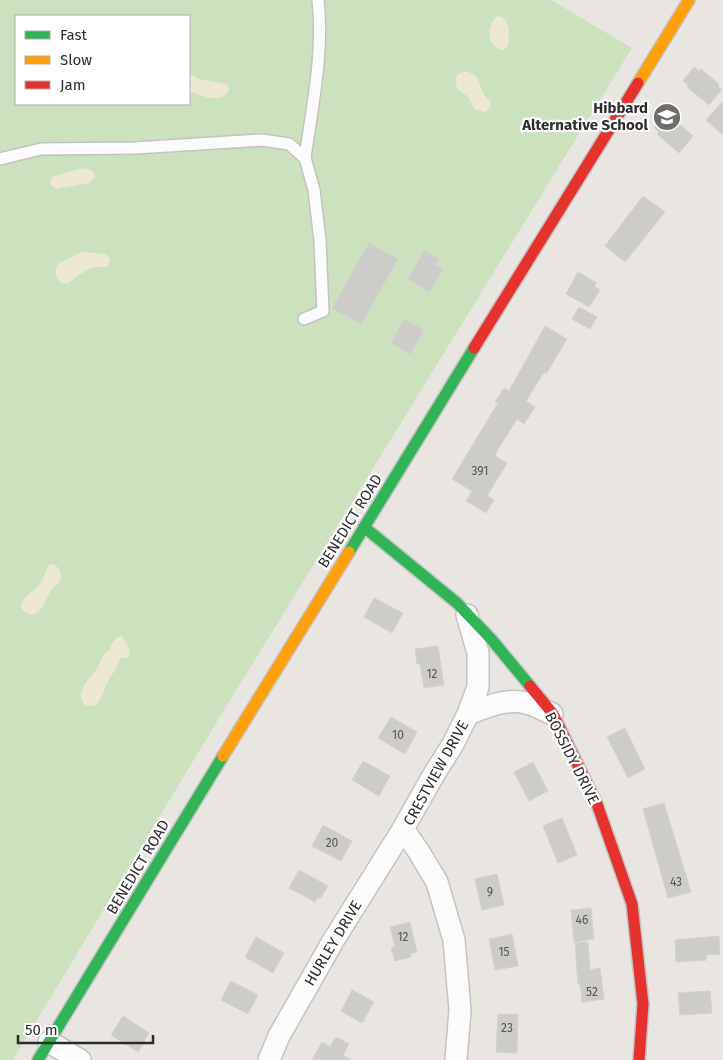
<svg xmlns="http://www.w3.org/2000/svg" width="723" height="1060" viewBox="0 0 723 1060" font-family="'Fira Sans',sans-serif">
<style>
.green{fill:#cce2be;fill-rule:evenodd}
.sand{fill:#ece8d2}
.building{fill:#ceccc9;stroke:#d4d2ce}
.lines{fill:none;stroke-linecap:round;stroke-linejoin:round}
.lane-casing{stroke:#c4c2c2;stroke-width:14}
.street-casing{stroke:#c4c2c2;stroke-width:24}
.fast-casing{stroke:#c4c2c2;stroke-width:14}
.slow-casing{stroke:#c4c2c2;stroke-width:14}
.jam-casing{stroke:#c4c2c2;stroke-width:14}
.lane{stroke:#fcfbfb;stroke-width:11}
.street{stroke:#fcfbfb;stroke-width:21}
.fast{stroke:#30b455;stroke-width:11}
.slow{stroke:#ff9f0a;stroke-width:11}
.jam{stroke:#e5322d;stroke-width:11}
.labels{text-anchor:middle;stroke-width:4.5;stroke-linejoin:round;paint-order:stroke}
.number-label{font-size:12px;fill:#565655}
.poi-label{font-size:15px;font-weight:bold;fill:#2c2c2c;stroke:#fff;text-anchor:end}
.street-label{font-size:15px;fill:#2c2c2c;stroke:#fff}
</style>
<rect width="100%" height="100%" fill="#e9e6e2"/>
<path class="green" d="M 0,0 L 551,0 L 632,48 L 213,728 L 13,1060 L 0,1060 ZM 16,16 L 189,16 L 189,104 L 16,104 Z"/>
<g class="sand">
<path d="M 499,16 L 505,19 L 509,28 L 508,46 L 503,50 C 487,47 486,28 496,17 Z"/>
<path d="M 467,71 L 477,77 L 483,93 L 491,103 L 489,109 L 484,112 L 474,109 L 469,98 L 457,88 L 455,79 L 458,74 Z"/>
<path d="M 189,73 L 199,79 L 227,84 L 229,90 C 220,106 202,95 189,91 Z"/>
<path d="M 82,168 C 88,169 95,170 95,177 L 89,183 L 56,189 L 50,184 L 52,177 Z"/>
<path d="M 82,252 L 105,254 L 110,258 L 110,262 L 107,267 L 96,267 L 86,270 L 67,284 L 61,283 C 55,277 54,272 58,264 Z"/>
<path d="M 54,564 C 58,567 61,572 61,577 C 61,583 55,585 52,589 C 45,600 44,613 30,615 C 9,605 31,594 38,586 C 43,580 45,572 49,565 Z"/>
<path d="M 122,636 C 125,643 133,651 128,658 L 120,658 C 118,670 112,672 107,683 C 103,691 102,698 96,705 L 85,706 L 80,695 L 85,684 L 97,669 L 103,655 L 110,650 L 112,643 L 118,637 Z"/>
</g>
<g class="building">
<path d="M 694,67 L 699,71 L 701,69 L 719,84 L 718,87 L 722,89 L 709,105 L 687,87 L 688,85 L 683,81 Z"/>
<path d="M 723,101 L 723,135 L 706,120 Z"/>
<path d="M 665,115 L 670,120 L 672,118 L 693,136 L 679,153 L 657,134 L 659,132 L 654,128 Z"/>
<path d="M 643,196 L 665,212 L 625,262 L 605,246 Z"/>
<path d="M 369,243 L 398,259 L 361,324 L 332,308 Z"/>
<path d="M 424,251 L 439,258 L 435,264 L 443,269 L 430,292 L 408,279 Z"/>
<path d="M 578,272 L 597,283 L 594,286 L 600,290 L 589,307 L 566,294 Z"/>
<path d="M 579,307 L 597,317 L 590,329 L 572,319 Z"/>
<path d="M 404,319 L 424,330 L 410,354 L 391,343 Z"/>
<path d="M 545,326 L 567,339 L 546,374 L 544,372 L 526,401 L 535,407 L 524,424 L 517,419 L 497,451 L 495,456 L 507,463 L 487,496 L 494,500 L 486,513 L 466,501 L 472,491 L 452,479 L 498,403 L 495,402 L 504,388 L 509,391 Z"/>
<path d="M 374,598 L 403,613 L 392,633 L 364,617 Z"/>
<path d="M 438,646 L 444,685 L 424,688 L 420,664 L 417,664 L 415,649 Z"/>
<path d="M 391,717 L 417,732 L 405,754 L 378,738 Z"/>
<path d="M 625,728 L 645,769 L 628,778 L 607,737 Z"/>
<path d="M 363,761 L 390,776 L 379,796 L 352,780 Z"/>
<path d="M 533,762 L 548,791 L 529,801 L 514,772 Z"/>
<path d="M 664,803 L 691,892 L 668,898 L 643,809 Z"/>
<path d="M 562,818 L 577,855 L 558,863 L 543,826 Z"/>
<path d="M 323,825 L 352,841 L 341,861 L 312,846 Z"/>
<path d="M 299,870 L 328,886 L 320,899 L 318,897 L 315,902 L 289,888 Z"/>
<path d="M 497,874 L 504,905 L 482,910 L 475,879 Z"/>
<path d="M 591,908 L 594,939 L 574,942 L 571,910 Z"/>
<path d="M 410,922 L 417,952 L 410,954 L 411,957 L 395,961 L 391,948 L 395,947 L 390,927 Z"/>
<path d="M 512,934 L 518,966 L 495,970 L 489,939 Z"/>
<path d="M 719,936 L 720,954 L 706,955 L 707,960 L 676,962 L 675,940 Z"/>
<path d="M 256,937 L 284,953 L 273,973 L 245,957 Z"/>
<path d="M 588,942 L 590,970 L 600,968 L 604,999 L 582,1002 L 580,984 L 578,984 L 575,943 Z"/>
<path d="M 231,981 L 258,995 L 248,1014 L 221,1000 Z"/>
<path d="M 352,990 L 374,1002 L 362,1023 L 341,1011 Z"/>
<path d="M 710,991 L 712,1013 L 680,1015 L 678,993 Z"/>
<path d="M 498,1014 L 518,1014 L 517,1053 L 496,1052 Z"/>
<path d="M 123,1016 L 149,1033 L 138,1052 L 111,1035 Z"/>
<path d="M 336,1037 L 349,1044 L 343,1055 L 351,1060 L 312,1060 L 322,1042 L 330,1047 Z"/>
</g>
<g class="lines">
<defs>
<g id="lane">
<path d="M 305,158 C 312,107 324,52 318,0"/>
<path d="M 0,159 L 41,149 L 135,148 L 262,140 L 289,144 L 305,158 L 314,190 L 320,241 L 323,311 L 304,319"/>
</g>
<g id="street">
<path d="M 467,615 L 478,653 L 478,687 L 468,714"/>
<path d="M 49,1042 L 80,1060"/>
<path d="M 269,1060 L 279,1036 L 333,941 L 403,829"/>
<path d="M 456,1060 L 460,1010 L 454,940 L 437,882 L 419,852 L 403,829 L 433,776 L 453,744 L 468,714 C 486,707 507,698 526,703 C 535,705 544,710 552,714"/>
</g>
<g id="fast">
<path d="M 364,527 L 457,603 L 492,640 L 530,686"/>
<path d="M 349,552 L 474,348"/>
<path d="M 38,1060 L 223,756"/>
</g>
<g id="slow">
<path d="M 638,83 L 689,0"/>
<path d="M 223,756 L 349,552"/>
</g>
<g id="jam">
<path d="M 474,348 L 638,83"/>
<path d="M 530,686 L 553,714 L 597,804 L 632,904 L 643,1004 L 639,1060"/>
</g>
</defs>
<use href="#lane" class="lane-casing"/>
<use href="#street" class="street-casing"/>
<use href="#fast" class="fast-casing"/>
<use href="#slow" class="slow-casing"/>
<use href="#jam" class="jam-casing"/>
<use href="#lane" class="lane"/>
<use href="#street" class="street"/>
<use href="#fast" class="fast"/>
<use href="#slow" class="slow"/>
<use href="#jam" class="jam"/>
</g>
<defs>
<symbol id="school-disc" viewBox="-11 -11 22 22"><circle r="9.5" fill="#6e6d6c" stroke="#fff"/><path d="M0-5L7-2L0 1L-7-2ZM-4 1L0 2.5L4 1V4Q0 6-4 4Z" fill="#fff"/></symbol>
</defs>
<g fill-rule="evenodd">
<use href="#school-disc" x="651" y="101" width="32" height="32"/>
</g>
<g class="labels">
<g class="number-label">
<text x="480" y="475">391</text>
<text x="432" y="678">12</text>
<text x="398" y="739">10</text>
<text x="332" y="847">20</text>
<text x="676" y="886">43</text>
<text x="490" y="896">9</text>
<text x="582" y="924">46</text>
<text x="403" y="941">12</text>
<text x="504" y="956">15</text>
<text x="592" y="996">52</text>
<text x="507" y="1032">23</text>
</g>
<g class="poi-label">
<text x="648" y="113">Hibbard<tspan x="648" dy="17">Alternative School</tspan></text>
</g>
<g class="street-label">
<text transform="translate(350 521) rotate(-58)" y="5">BENEDICT ROAD</text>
<text transform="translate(572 758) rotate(63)" y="5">BOSSIDY DRIVE</text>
<text transform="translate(436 773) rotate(-61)" y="5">CRESTVIEW DRIVE</text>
<text transform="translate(138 867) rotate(-59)" y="5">BENEDICT ROAD</text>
<text transform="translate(333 943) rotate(-59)" y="5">HURLEY DRIVE</text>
</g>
</g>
<rect x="15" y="15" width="175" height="90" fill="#ffffff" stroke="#ababab"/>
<rect x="25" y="31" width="25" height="8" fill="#30b455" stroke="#ababab"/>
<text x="60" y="40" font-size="15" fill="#2c2c2c">Fast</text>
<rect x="25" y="56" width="25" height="8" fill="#ff9f0a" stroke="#ababab"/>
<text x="60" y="65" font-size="15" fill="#2c2c2c">Slow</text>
<rect x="25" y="81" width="25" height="8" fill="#e5322d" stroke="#ababab"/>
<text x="60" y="90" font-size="15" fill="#2c2c2c">Jam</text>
<path d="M18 1035v8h135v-8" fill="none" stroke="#2c2c2c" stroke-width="2.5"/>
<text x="25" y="1035" font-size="15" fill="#2c2c2c" stroke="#ffffff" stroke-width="4" paint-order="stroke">50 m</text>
</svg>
